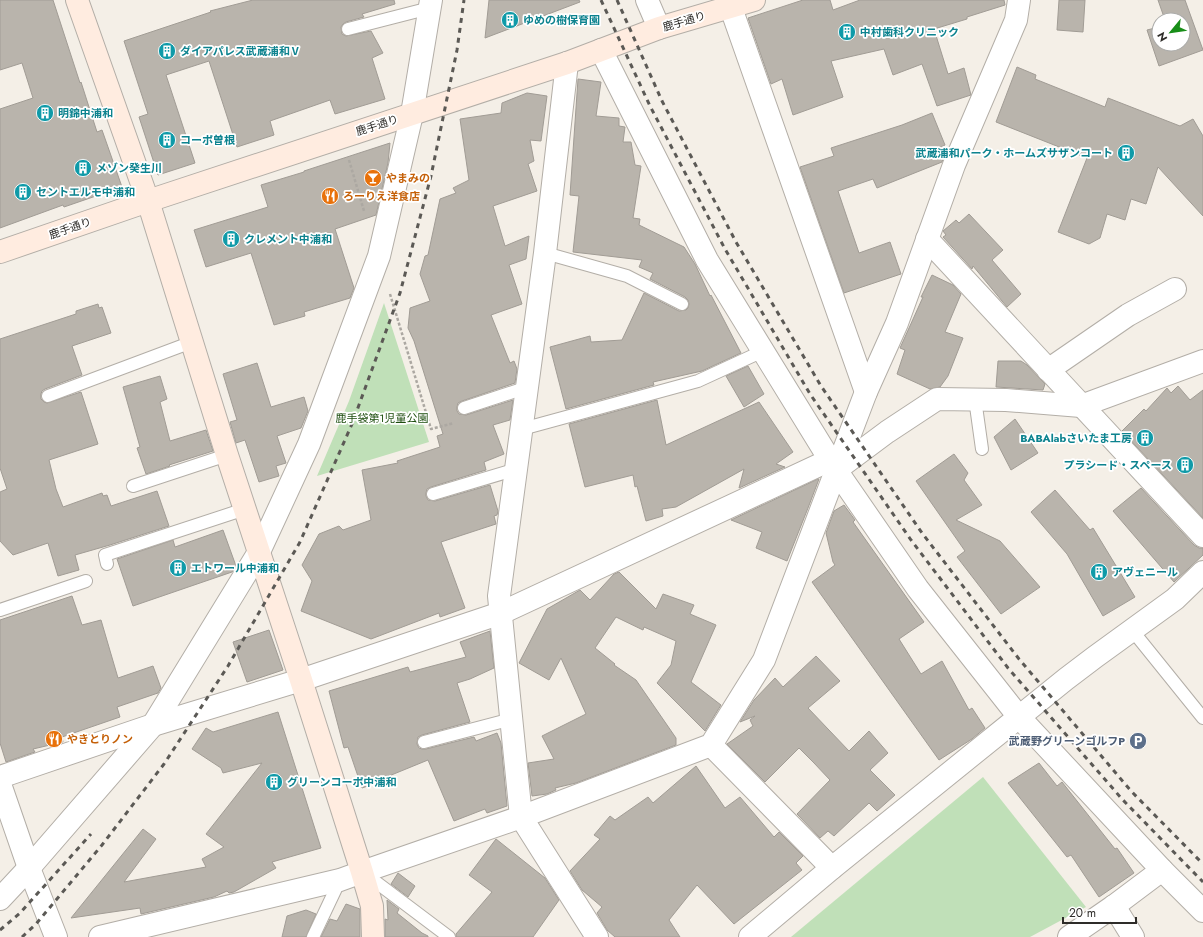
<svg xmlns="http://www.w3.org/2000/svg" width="1203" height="937" viewBox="0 0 1203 937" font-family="Jost,'Noto Sans JP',sans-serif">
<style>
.green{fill:#c0e0b8}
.building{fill:#b9b4ac;stroke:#a19c95}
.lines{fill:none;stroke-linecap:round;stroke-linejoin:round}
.lane-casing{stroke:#b3aea7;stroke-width:14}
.street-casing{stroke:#b3aea7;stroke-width:24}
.secondary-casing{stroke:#b3aea7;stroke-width:24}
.path{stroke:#aca8a2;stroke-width:2.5;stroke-dasharray:3 2;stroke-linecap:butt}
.lane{stroke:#fff;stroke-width:12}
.street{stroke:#fff;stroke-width:22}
.secondary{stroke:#ffece0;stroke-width:22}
.rail{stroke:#5b5955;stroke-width:3;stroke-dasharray:5 5;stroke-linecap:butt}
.labels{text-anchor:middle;stroke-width:3.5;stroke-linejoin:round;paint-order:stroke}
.culture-label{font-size:11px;font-weight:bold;fill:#0d838f;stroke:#fff;text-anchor:start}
.street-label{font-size:11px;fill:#2e2c29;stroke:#fff}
.food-label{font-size:11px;font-weight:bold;fill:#c56008;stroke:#fff;text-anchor:start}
.park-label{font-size:11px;fill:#1d4d0e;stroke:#fff}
.service-label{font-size:11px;font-weight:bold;fill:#4e5e75;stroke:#fff;text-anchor:end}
</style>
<rect width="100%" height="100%" fill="#f4efe7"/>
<g class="green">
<path d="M 384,303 L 429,442 L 317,476 L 349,401 Z"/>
<path d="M 983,777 L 1086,907 L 1030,937 L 791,937 Z"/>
</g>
<g class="building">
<path d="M 0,0 L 53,0 L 80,83 L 81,82 L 97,132 L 102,130 L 122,187 L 64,207 L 63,205 L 0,228 L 0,109 L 33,98 L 22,63 L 0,70 Z"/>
<path d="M 253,0 L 394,0 L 395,4 L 362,14 L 364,17 L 346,22 L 343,24 L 341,27 L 342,34 L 346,36 L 371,31 L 383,53 L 372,58 L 385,99 L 335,114 L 330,100 L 270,121 L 274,135 L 237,147 L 209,61 L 166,75 L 195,163 L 158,175 L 139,117 L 148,114 L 124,41 L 211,12 L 210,11 Z"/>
<path d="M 489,0 L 579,0 L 580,2 L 485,38 Z"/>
<path d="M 803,0 L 830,0 L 833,10 L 860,0 L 1004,0 L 1005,5 L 967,17 L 967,19 L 934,29 L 948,74 L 964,68 L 971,95 L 937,106 L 922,64 L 893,75 L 884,49 L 831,61 L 843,97 L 793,115 L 782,79 L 771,84 L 748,18 Z"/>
<path d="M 1059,0 L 1085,0 L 1083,32 L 1057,30 Z"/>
<path d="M 1158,0 L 1185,0 L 1203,50 L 1159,66 L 1147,30 L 1159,27 L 1159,44 L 1183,44 L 1183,20 L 1165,20 Z"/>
<path d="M 1017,67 L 1036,75 L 1035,79 L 1105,107 L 1108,98 L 1180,126 L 1193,119 L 1203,136 L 1203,216 L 1158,167 L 1146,204 L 1131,199 L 1125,220 L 1107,214 L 1100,238 L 1089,244 L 1058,232 L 1087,158 L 996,122 Z"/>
<path d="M 578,79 L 601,82 L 596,116 L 619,118 L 619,126 L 625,127 L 623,142 L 631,142 L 635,165 L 641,166 L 633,218 L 640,219 L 639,225 L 684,247 L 695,264 L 710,296 L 711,295 L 741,353 L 702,371 L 653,382 L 654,385 L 566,409 L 550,347 L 590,336 L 591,342 L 622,340 L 644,293 L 679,311 L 686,310 L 688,308 L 689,304 L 688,300 L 685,297 L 650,279 L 653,273 L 639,267 L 642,260 L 573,252 L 579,196 L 570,195 Z"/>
<path d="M 527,93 L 547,96 L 541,141 L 530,140 L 534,161 L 528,164 L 537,191 L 493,206 L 505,246 L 529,236 L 526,259 L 509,265 L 522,304 L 491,315 L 510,363 L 514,361 L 517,369 L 515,383 L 462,401 L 458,403 L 457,407 L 457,411 L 459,414 L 466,415 L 513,400 L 510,420 L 493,425 L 504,454 L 484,462 L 486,470 L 431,487 L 427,489 L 426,493 L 426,496 L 428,500 L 435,501 L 490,485 L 498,511 L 497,515 L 494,516 L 496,524 L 441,542 L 465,608 L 440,617 L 439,613 L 371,639 L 301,611 L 312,581 L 302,565 L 319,534 L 339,526 L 343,530 L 371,520 L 362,470 L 398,463 L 397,461 L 440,447 L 437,436 L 443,434 L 414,341 L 408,328 L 410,308 L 430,301 L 420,274 L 425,256 L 428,255 L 440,199 L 456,193 L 453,188 L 469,180 L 460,119 L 501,113 L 502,103 Z"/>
<path d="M 932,113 L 945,145 L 939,148 L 943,159 L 942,162 L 877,188 L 873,179 L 838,191 L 859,253 L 890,242 L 901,274 L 844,293 L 800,167 L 834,156 L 831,148 L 902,125 Z"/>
<path d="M 390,143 L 388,163 L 376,215 L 335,229 L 354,288 L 350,298 L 304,312 L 305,316 L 274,325 L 251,253 L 206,267 L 194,230 L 268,207 L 261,185 L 304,172 L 304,171 Z"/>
<path d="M 969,214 L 1003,250 L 992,260 L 1021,294 L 1007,307 L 973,266 L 972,269 L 943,237 L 946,235 L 943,231 L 956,220 L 959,223 Z"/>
<path d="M 932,275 L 953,285 L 961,294 L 945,332 L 963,338 L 948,376 L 940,387 L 930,389 L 897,374 L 905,350 L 900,348 L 923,297 L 921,297 Z"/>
<path d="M 98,304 L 99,308 L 102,307 L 111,333 L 72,346 L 82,375 L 45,389 L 42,391 L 41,394 L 41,399 L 44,402 L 47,403 L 81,392 L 98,444 L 49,460 L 56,489 L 63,507 L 102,493 L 103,496 L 107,495 L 111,506 L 157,491 L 169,526 L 110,545 L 75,555 L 79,570 L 58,576 L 48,543 L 13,555 L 0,541 L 0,492 L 7,489 L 0,468 L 0,339 L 76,314 L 76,311 Z"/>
<path d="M 998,361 L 1021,361 L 1027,365 L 1045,384 L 1043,390 L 996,387 Z"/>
<path d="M 257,363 L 271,407 L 304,397 L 308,411 L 301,428 L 277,436 L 286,463 L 276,466 L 279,476 L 259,482 L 245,440 L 236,443 L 230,422 L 237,420 L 223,374 Z"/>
<path d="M 748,366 L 764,394 L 744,407 L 726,376 Z"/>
<path d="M 160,376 L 167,399 L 160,402 L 170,441 L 206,430 L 213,451 L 169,465 L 170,466 L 146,474 L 137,448 L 140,447 L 123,387 Z"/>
<path d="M 1178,386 L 1190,400 L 1203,390 L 1203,518 L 1122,431 L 1144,409 L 1146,411 L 1167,388 L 1171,393 Z"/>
<path d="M 657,400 L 666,445 L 759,402 L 793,452 L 776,464 L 785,467 L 739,488 L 744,469 L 676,507 L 662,509 L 663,516 L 646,521 L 637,486 L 635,487 L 633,475 L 585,487 L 569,424 Z"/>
<path d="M 1015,419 L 1038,453 L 1011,470 L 994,437 Z"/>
<path d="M 954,454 L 968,473 L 964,480 L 982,505 L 956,520 L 1000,541 L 1040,587 L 1001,614 L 957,557 L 965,551 L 916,481 Z"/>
<path d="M 818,479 L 819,479 L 808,508 L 787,561 L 756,548 L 762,532 L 731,520 Z"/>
<path d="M 1141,488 L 1194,545 L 1199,548 L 1203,548 L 1203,555 L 1174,582 L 1113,511 Z"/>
<path d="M 1055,490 L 1090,530 L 1093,528 L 1135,597 L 1103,616 L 1067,554 L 1031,512 Z"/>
<path d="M 844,505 L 855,520 L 853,522 L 924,622 L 899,639 L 921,674 L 942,661 L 969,710 L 972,708 L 985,728 L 972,739 L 939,760 L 812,582 L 835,565 L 833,562 L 826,533 L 834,511 Z"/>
<path d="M 223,530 L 236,566 L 232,572 L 133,606 L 117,559 L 173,540 L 175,547 Z"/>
<path d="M 619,572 L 656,609 L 663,594 L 694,605 L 690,614 L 716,625 L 691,682 L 721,705 L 705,731 L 657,683 L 671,665 L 676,641 L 644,627 L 643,630 L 616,617 L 595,648 L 615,664 L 614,665 L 636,680 L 676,738 L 676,745 L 576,783 L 555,788 L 556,790 L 547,794 L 532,796 L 528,763 L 554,759 L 542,736 L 586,714 L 561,658 L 549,680 L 519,663 L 547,609 L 580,590 L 590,600 L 614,574 Z"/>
<path d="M 72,596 L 82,625 L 101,620 L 118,678 L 153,666 L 161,688 L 158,693 L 117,707 L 120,717 L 62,737 L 63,742 L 33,749 L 35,752 L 6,762 L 0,743 L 0,620 Z"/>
<path d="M 269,630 L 283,670 L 247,682 L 233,642 Z"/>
<path d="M 490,631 L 494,668 L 470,679 L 457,683 L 470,722 L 422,735 L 418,737 L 417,744 L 419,748 L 422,749 L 426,749 L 474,737 L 476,741 L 497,733 L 501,743 L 507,806 L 487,813 L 485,809 L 454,821 L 428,760 L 384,778 L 385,780 L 362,788 L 348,747 L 344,748 L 329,691 L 408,667 L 410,672 L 466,657 L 460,642 Z"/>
<path d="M 816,656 L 840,681 L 808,708 L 849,751 L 869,731 L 888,753 L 870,770 L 895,795 L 877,811 L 869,803 L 834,836 L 828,831 L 820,838 L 797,814 L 830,780 L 814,763 L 799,748 L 765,782 L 727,744 L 753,726 L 750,720 L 755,716 L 740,722 L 754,700 L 775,678 L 783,687 Z"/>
<path d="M 278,712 L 321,848 L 272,862 L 276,868 L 234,892 L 229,893 L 227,891 L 214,897 L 141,914 L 140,908 L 71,918 L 143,829 L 156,839 L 124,882 L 206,867 L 202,859 L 224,847 L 206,834 L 262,763 L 223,773 L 221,768 L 192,749 L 206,728 L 213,732 Z"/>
<path d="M 1039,763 L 1057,786 L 1062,782 L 1115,849 L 1117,848 L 1134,873 L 1099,897 L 1071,855 L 1067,857 L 1008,783 Z"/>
<path d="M 696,766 L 725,808 L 740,797 L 774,837 L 779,832 L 803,856 L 796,863 L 802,870 L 734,924 L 697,885 L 669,920 L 680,937 L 615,937 L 607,930 L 597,913 L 602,907 L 582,890 L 570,871 L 600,839 L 594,835 L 610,816 L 615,820 L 648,797 L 653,803 Z"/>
<path d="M 496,839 L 545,878 L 559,900 L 533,937 L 456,937 L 456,934 L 492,892 L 469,875 Z"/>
<path d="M 398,873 L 415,886 L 408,897 L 391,884 Z"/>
<path d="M 387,900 L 399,909 L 397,913 L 422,933 L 428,936 L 428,937 L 385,937 L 385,919 L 388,920 Z"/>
<path d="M 346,904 L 360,909 L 360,937 L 321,937 L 330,919 L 337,921 Z"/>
<path d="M 306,910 L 316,914 L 306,937 L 282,937 L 287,916 Z"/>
</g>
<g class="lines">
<defs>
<g id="lane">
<path d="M 348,29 L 430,8"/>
<path d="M 545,253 L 627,276 L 682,304"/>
<path d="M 48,396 L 192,342"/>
<path d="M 975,399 L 982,449"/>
<path d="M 464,408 L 528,387"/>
<path d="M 522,429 L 698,381 L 763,351"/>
<path d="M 133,486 L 227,455"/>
<path d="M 433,494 L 517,469"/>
<path d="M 107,564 L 105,555 L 245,509"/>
<path d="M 0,610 L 86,581"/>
<path d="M 1132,630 L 1203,718"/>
<path d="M 424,742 L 512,719"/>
<path d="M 364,873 L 449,937"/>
<path d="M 313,937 L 340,880"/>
</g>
<g id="street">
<path d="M 647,0 L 659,28"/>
<path d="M 731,8 L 866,392"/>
<path d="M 601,50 L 707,260 L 830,460"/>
<path d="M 567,63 L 545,253 L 499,596 L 521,817 L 597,937"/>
<path d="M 927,239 L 1203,536"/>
<path d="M 1048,370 L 1128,315 L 1175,289"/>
<path d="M 836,470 L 918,589 L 1019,717 L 1162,870 L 1203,911"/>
<path d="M 711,745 L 832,868"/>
<path d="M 0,777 L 153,725 L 301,680 L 501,613 L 830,460 L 836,470 L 887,432 L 937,399 L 1006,400 L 1081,406 L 1203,361"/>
<path d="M 0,784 L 29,868 L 56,937"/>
<path d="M 0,899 L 29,868 L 153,725 L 259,552 L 309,444 L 379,256 L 412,114 L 431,0"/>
<path d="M 1114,906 L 1133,937"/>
<path d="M 100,937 L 340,880 L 362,872 L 521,817 L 711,745 L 764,660 L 866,392 L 897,323 L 954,165 L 1016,20 L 1019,0"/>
<path d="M 750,937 L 832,868 L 1066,679 L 1095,657 L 1175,599 L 1203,572"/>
<path d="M 1069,937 L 1114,906 L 1162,870"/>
</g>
<g id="secondary">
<path d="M 77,0 L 148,201 L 227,455 L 301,680 L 362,872 L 372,906 L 373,937"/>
<path d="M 0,252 L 148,201 L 567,63 L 659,28 L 754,0"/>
</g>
</defs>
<use href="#lane" class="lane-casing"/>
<use href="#street" class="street-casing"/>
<use href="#secondary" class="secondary-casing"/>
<g class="path">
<path d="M 349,160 L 364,211"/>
<path d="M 390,294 L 431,429 L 454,423"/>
</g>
<use href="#lane" class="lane"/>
<use href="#street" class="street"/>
<use href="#secondary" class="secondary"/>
<g class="rail">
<path d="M 601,0 L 650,106 L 725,249 L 810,394 L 911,540 L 1008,668 L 1122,799 L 1203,882"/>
<path d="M 617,0 L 662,101 L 736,242 L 821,386 L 922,533 L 1019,659 L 1131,791 L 1203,864"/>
<path d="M 0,930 L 20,913 L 91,834"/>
<path d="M 22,937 L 36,924 L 102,845 L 164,764 L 228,666 L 300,542 L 352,424 L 400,293 L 431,176 L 457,50 L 464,0"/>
</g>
</g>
<defs>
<symbol id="building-disc" viewBox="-11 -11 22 22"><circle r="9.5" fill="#0f9aa8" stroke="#fff"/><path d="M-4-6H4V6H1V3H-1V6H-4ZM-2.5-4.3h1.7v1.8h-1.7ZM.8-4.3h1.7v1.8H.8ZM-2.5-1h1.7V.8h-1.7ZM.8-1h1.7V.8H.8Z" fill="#fff"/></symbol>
<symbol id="bar-disc" viewBox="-11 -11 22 22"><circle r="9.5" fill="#e8710a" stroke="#fff"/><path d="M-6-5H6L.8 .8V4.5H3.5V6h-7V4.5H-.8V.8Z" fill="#fff"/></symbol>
<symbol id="restaurant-disc" viewBox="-11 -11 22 22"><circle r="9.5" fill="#e8710a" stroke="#fff"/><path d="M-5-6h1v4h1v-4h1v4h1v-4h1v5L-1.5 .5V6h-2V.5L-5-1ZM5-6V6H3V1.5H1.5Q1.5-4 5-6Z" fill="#fff"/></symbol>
<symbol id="parking-disc" viewBox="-11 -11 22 22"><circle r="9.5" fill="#5c6f8a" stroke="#fff"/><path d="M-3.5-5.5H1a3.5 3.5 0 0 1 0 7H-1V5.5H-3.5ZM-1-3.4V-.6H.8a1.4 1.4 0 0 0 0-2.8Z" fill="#fff"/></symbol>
</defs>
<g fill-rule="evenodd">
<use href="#building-disc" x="500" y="10" width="20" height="20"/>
<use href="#building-disc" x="837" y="22" width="20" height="20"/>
<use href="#building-disc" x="157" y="41" width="20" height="20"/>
<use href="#building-disc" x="35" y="103" width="20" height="20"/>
<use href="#building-disc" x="157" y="130" width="20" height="20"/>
<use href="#building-disc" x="1116" y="143" width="20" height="20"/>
<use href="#building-disc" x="73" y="158" width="20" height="20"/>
<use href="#bar-disc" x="363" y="168" width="20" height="20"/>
<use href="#building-disc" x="13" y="182" width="20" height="20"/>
<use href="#restaurant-disc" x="320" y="186" width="20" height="20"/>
<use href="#building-disc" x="221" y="229" width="20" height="20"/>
<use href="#building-disc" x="1135" y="428" width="20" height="20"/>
<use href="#building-disc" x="1175" y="455" width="20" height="20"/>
<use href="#building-disc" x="168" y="558" width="20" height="20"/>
<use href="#building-disc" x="1089" y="562" width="20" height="20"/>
<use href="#restaurant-disc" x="44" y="729" width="20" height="20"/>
<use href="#parking-disc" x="1128" y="731" width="20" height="20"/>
<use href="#building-disc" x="264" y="772" width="20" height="20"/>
</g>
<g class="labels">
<g class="culture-label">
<text x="523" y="24">ゆめの樹保育園</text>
<text x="860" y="36">中村歯科クリニック</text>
<text x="180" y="55">ダイアパレス武蔵浦和Ⅴ</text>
<text x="58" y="117">明錦中浦和</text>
<text x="180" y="144">コーポ曽根</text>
<text x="1113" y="157" text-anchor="end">武蔵浦和パーク・ホームズサザンコート</text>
<text x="96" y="172">メゾン癸生川</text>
<text x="36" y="196">セントエルモ中浦和</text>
<text x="244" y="243">クレメント中浦和</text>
<text x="1132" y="442" text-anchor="end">BABAlabさいたま工房</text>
<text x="1172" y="469" text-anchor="end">プラシード・スペース</text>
<text x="191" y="572">エトワール中浦和</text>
<text x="1112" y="576">アヴェニール</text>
<text x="287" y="786">グリーンコーポ中浦和</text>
</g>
<g class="street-label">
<text transform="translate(684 21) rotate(-16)" y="4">鹿手通り</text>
<text transform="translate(377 125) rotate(-18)" y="4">鹿手通り</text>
<text transform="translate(70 228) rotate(-19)" y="4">鹿手通り</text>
</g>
<g class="food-label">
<text x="386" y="182">やまみの</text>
<text x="343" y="200">ろーりえ洋食店</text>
<text x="67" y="743">やきとりノン</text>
</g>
<g class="park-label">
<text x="382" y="422">鹿手袋第1児童公園</text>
</g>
<g class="service-label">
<text x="1125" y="745">武蔵野グリーンゴルフP</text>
</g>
</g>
<g transform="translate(1171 32) rotate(241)"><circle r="19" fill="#ffffff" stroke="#ababa9"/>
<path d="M0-3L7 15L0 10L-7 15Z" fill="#188e18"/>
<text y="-6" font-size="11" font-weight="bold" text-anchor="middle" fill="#2e2c29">N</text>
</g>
<path d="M1063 917v6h73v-6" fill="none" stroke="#2e2c29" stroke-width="2"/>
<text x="1069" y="917" font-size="12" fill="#2e2c29" stroke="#ffffff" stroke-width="3" paint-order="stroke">20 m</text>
</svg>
